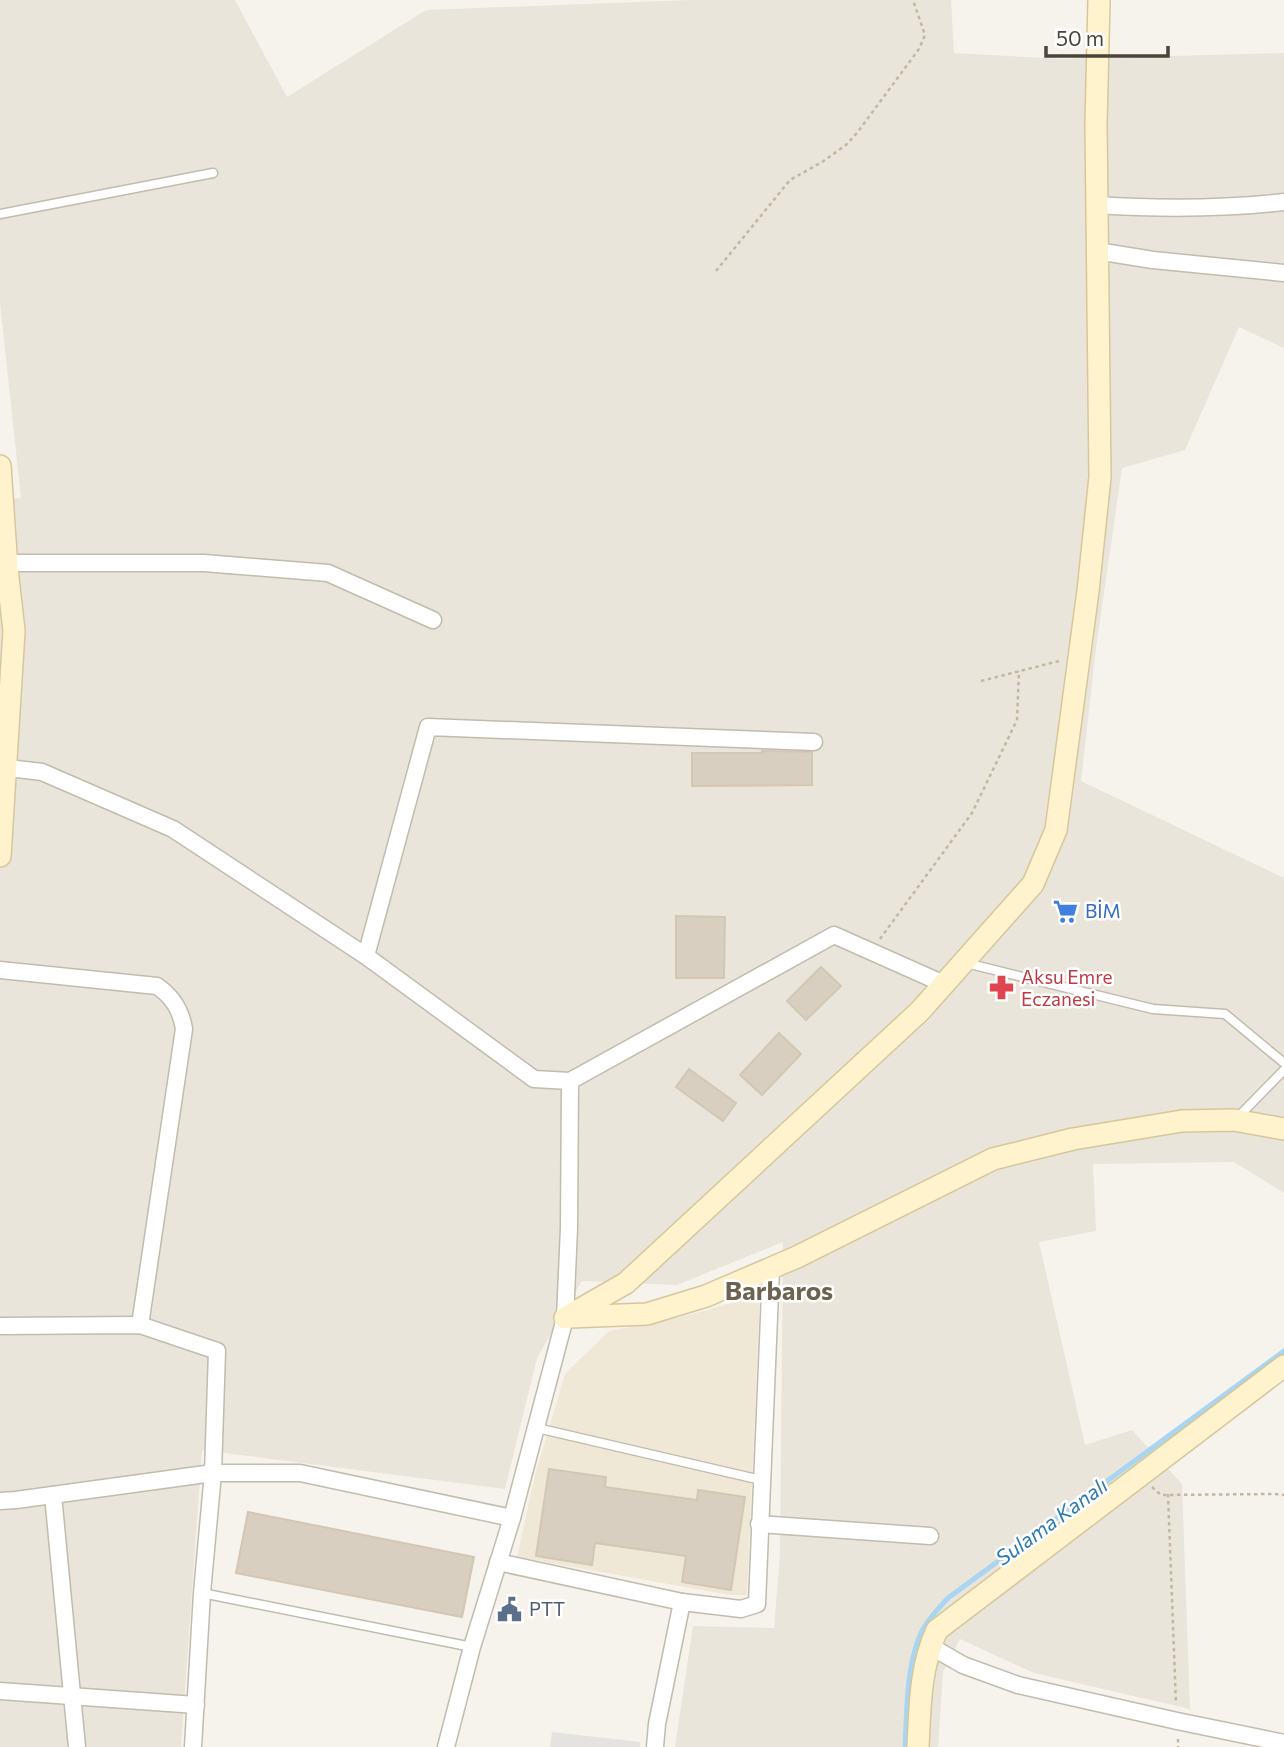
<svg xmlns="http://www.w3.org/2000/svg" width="1284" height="1747" viewBox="0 0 1284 1747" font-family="Commissioner,sans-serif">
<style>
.residential{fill:#eae5da}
.education{fill:#efe8d6}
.parking{fill:#e5e3e0}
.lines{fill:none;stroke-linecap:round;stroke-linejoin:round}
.stream{stroke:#a9d4f2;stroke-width:5}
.building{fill:#d8cfc1;stroke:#d3c7b4;stroke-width:2}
.lane-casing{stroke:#c2bbae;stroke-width:11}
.street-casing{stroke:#c2bbae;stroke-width:19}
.secondary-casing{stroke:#d6c79b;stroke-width:24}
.path{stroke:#c4b79f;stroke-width:2.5;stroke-dasharray:3.5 3.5;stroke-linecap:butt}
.lane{stroke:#fff;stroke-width:8}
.street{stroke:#fff;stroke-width:16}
.secondary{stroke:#fff3cd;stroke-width:21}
.labels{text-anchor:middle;stroke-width:5;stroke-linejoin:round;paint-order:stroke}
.shop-label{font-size:19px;fill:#366cbe;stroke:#fff;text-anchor:start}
.health-label{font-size:19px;fill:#be3a42;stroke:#fff;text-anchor:start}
.service-label{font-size:19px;fill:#4e5e75;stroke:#fff;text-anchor:start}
.water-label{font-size:21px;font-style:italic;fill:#2e7ab2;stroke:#fff}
.district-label{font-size:26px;font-weight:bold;fill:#6e6250;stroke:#fff}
</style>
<rect width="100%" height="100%" fill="#f6f3ec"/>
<path class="residential" d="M 0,0 L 235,0 L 287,97 L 426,10 L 690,0 L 951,0 L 954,53 L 1062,59 L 1284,53 L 1284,348 L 1239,327 L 1185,450 L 1122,468 L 1096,648 L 1081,781 L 1284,878 L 1284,1193 L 1234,1162 L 1093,1164 L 1096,1231 L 1039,1242 L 1085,1445 L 1132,1430 L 1182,1484 L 1190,1709 L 1034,1673 L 960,1639 L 943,1672 L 938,1747 L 675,1747 L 693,1626 L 774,1628 L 780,1554 L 783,1242 L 677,1285 L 582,1281 L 537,1358 L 505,1489 L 202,1450 L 181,1747 L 0,1747 L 0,499 L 21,498 L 0,303 Z"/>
<path class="education" d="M 760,1294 L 747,1595 L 730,1595 L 517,1557 L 535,1475 L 565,1374 L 609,1331 L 663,1321 L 704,1311 Z"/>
<path class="parking" d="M 552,1732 L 640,1742 L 640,1747 L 550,1747 Z"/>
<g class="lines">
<path class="stream" d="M 905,1747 C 907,1712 906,1666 921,1633 C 927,1620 938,1609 948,1598 L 1284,1351"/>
</g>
<g class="building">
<path d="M 762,751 L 812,752 L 812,785 L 692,786 L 692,753 L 762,753 Z"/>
<path d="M 676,916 L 725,917 L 724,978 L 676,978 Z"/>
<path d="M 821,967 L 841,986 L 806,1020 L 787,1001 Z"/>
<path d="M 779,1033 L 801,1054 L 762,1095 L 740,1075 Z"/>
<path d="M 689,1069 L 736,1103 L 723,1121 L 676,1087 Z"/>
<path d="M 549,1469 L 606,1477 L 605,1487 L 697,1500 L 698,1490 L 745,1497 L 731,1590 L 682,1582 L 686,1556 L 595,1543 L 592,1565 L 536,1556 Z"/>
<path d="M 248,1512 L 474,1557 L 462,1617 L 236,1573 Z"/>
</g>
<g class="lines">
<defs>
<g id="lane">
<path d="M 0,214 L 213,173"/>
<path d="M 966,963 L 1153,1009 L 1225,1014 L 1284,1063"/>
<path d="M 1237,1118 L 1284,1070"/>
<path d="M 537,1428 L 761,1480"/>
<path d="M 202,1593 L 472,1647"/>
</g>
<g id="street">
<path d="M 1097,205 C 1159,209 1222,209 1284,202"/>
<path d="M 1097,251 L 1153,260 L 1284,273"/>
<path d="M 6,563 L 204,563 L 328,573 L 433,620"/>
<path d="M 0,767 L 42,772 L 173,829 L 366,956 L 534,1079 L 570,1081"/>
<path d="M 366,956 L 428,727 L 814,742"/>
<path d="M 0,970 L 157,986 C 173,997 181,1010 184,1029 L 140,1325"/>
<path d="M 0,1326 L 140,1325 L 217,1351 L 213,1473 L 202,1593 L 193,1747"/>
<path d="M 53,1495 L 77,1747"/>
<path d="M 0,1501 L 16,1500 L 213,1473 L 300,1473 L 512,1518"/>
<path d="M 759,1524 L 930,1536"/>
<path d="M 498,1562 L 682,1602 L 657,1724 L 655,1747"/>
<path d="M 682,1602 L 741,1609 L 757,1604 L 771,1269"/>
<path d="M 930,1646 L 963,1665 L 1018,1685 L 1177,1721 L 1284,1743"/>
<path d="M 0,1691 L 196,1705"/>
<path d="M 446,1747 L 472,1647 L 512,1518 L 565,1318 L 569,1228 L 570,1081 L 834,935 L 944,984"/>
</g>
<g id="secondary">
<path d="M 0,466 L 7,569 L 14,631 L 0,856"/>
<path d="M 570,1317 L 647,1314 L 706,1296 L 797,1257 L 993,1159 L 1073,1139 L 1182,1121 L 1234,1120 L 1284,1129"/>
<path d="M 565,1318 L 626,1283 L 920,1011 L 1033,884 L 1056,830 L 1088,591 L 1100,477 L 1096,124 L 1099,0"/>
<path d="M 918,1747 C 920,1707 920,1667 937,1630 L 1284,1366"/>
</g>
</defs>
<use href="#lane" class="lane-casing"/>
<use href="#street" class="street-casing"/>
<use href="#secondary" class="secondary-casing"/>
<g class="path">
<path d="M 716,271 L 790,180 L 822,162 L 846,145 L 857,133 L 919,49 L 925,35 L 913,0"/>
<path d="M 981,681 L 1059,661"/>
<path d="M 880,939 L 972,813 L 1017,720 L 1019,671"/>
<path d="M 1152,1487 L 1161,1495 L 1275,1494 L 1284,1495"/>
<path d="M 1168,1494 L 1176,1704"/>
<path d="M 1178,1739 L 1178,1747"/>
</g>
<use href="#lane" class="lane"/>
<use href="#street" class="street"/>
<use href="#secondary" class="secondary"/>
</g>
<defs>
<symbol id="supermarket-bare" viewBox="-9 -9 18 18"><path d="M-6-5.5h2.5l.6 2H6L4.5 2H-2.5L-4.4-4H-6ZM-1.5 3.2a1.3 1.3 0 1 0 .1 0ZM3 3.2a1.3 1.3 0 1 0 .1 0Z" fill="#3f7fe0" stroke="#fff" stroke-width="2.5" paint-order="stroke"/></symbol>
<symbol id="pharmacy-bare" viewBox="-9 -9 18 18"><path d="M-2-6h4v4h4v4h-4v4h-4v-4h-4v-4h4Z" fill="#e0444e" stroke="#fff" stroke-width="2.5" paint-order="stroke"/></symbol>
<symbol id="civic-bare" viewBox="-9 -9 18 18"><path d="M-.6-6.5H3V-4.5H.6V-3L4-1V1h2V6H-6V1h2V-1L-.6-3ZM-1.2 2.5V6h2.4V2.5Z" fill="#5c6f8a" stroke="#fff" stroke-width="2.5" paint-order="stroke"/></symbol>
</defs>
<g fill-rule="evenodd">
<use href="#supermarket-bare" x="1048" y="894" width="35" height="35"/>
<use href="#pharmacy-bare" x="984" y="970" width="35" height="35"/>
<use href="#civic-bare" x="492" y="1592" width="35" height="35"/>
</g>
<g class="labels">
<g class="shop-label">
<text x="1085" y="918">BİM</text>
</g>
<g class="health-label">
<text x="1021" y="984">Aksu Emre<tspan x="1021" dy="22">Eczanesi</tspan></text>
</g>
<g class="service-label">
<text x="529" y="1616">PTT</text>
</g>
<g class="water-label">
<text transform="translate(1052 1522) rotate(-36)" y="7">Sulama Kanalı</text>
</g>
<g class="district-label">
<text x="779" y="1300">Barbaros</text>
</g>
</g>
<path d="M1046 46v10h122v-10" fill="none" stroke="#4b4439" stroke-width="3.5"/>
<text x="1056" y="46" font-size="21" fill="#4b4439" stroke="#ffffff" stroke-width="5" paint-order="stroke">50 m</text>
</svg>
